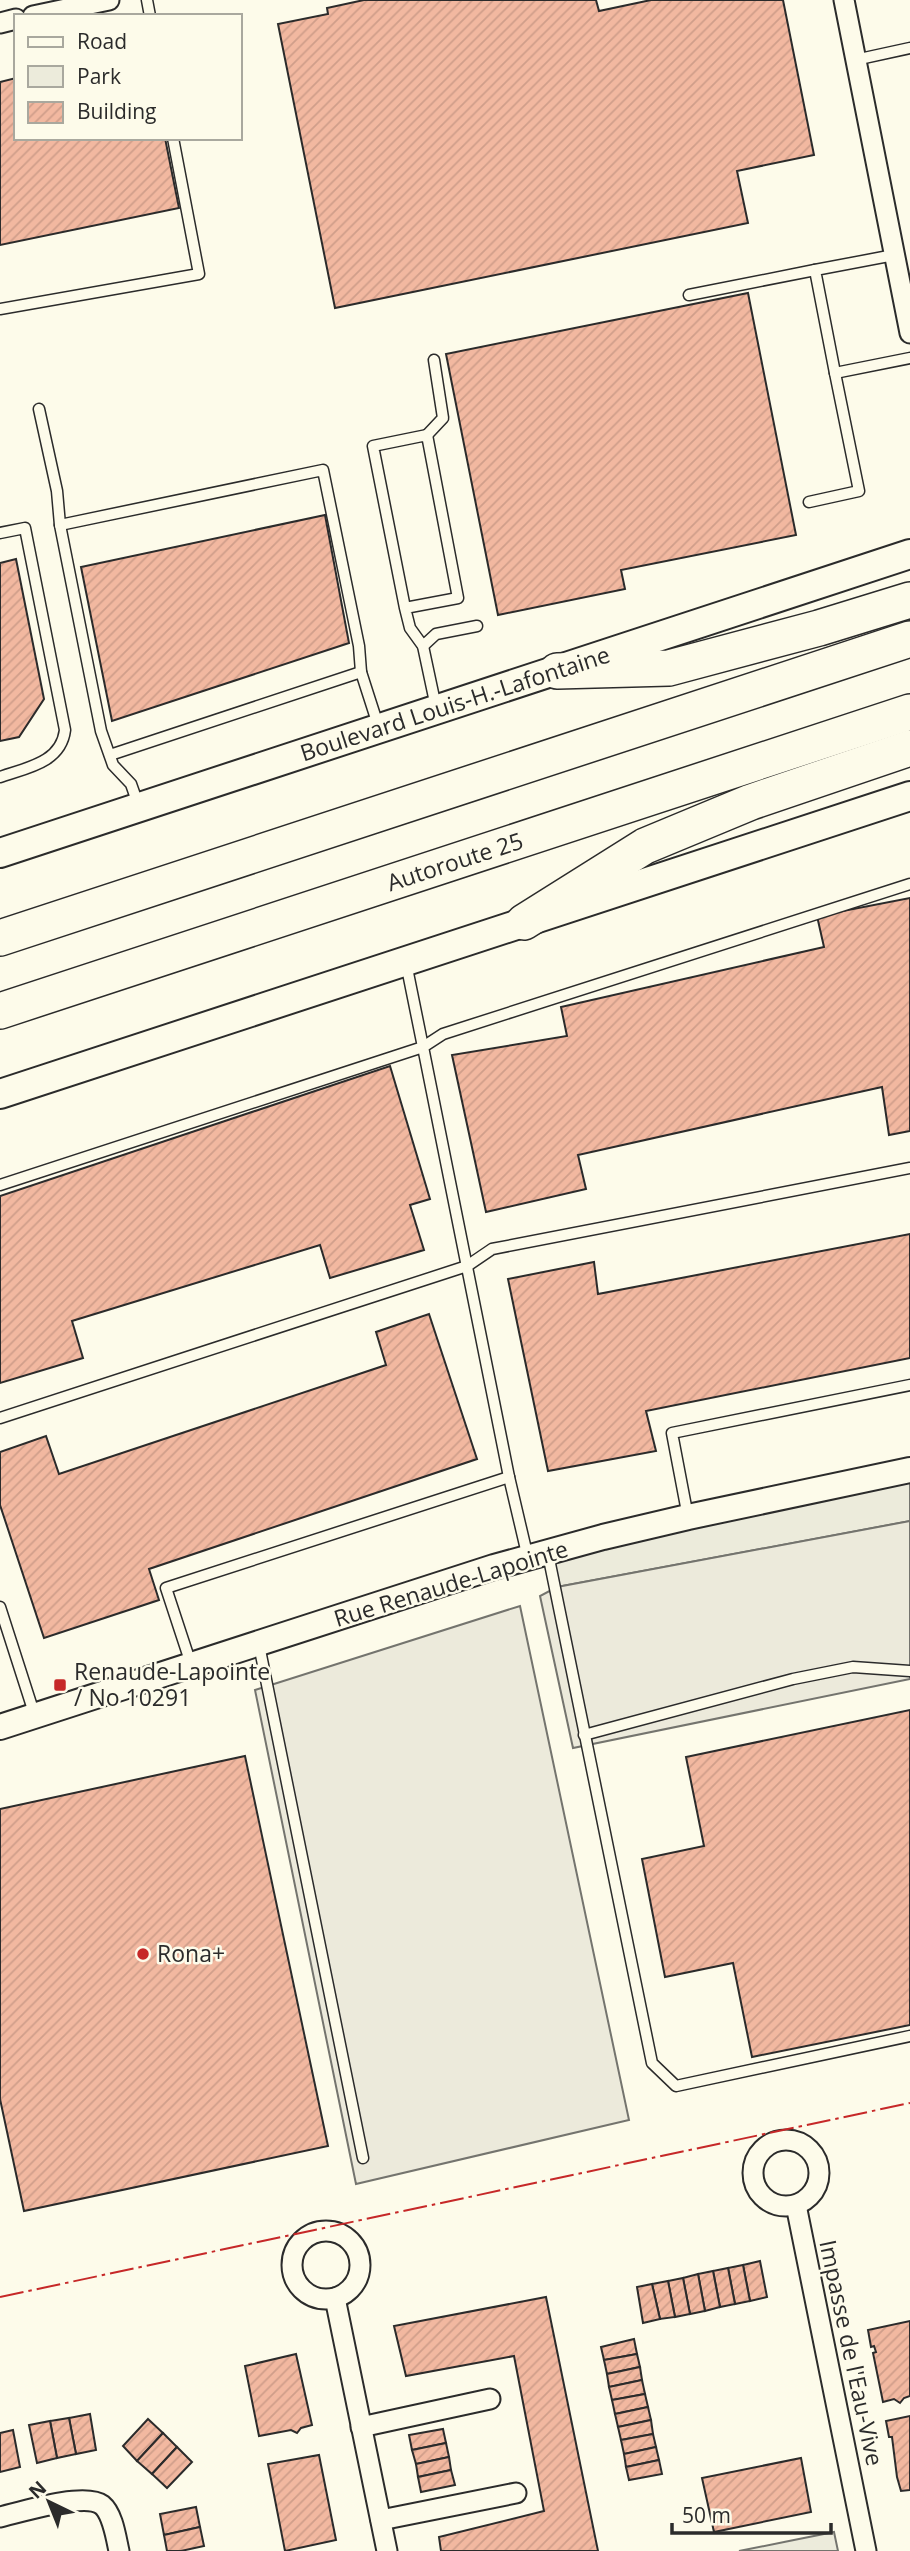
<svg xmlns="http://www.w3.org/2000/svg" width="910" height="2551" viewBox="0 0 910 2551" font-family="'Open Sans',sans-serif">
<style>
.green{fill:#ecebdb;stroke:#74746e;stroke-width:2}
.parking{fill:#eceadb;stroke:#74746e;stroke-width:2}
.building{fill:url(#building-hatch);stroke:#2b2b2b;stroke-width:2}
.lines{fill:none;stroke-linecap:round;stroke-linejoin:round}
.service-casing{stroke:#2b2b2b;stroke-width:13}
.minor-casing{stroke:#2b2b2b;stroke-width:23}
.tertiary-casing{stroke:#2b2b2b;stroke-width:28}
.secondary-casing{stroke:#2b2b2b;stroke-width:32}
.motorway-casing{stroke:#2b2b2b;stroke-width:38}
.service{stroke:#fdfbea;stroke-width:10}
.minor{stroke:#fdfbea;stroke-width:19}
.tertiary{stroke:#fdfbea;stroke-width:24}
.secondary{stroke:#fdfbea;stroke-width:28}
.motorway{stroke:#fdfbea;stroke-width:35}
.power{stroke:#c62828;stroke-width:2;stroke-dasharray:24 5 3.5 5;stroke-linecap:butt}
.poi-dot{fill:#c62828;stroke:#fdfbea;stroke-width:2.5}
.labels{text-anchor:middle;stroke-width:5;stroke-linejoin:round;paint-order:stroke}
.street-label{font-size:23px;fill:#2b2b2b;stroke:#fdfbea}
.poi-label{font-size:23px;fill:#2b2b2b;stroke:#fdfbea;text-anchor:start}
</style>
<defs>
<pattern id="building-hatch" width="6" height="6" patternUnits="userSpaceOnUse" patternTransform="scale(1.75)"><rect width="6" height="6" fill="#f2b8a0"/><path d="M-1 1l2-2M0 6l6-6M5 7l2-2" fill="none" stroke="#d09e8a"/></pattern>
</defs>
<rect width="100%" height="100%" fill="#fdfbea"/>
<g class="green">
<path d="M 910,1470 L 910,1521 L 557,1587 L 548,1553 Z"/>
<path d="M 834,2532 L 838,2551 L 739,2551 Z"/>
</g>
<g class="parking">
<path d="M 910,1521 L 910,1679 L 573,1748 L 540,1596 L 557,1587 Z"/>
<path d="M 520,1606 L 629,2120 L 356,2184 L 255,1690 Z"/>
</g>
<g class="building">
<path d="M 364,0 L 596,0 L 599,11 L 651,0 L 783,0 L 814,155 L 737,171 L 748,223 L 335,308 L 278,24 L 328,14 L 327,8 Z"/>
<path d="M 16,78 L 16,138 L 165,138 L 179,208 L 0,245 L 0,82 Z"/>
<path d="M 748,293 L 796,535 L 621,570 L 625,589 L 498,615 L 446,354 Z"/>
<path d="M 325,515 L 349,643 L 112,721 L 81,567 Z"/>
<path d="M 16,559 L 44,699 L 19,737 L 0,741 L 0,563 Z"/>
<path d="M 910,898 L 910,1131 L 889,1135 L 882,1087 L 578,1155 L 586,1189 L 486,1212 L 452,1055 L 567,1036 L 561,1007 L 824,947 L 817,916 Z"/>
<path d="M 390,1066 L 430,1199 L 410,1205 L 424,1250 L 330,1278 L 320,1245 L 72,1321 L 83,1358 L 0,1383 L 0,1196 Z"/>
<path d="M 910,1234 L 910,1358 L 646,1411 L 656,1451 L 548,1471 L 508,1279 L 594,1262 L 598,1294 Z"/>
<path d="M 429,1314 L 477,1459 L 149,1569 L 159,1600 L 44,1638 L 0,1505 L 0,1452 L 46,1436 L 59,1474 L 386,1365 L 376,1332 Z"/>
<path d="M 910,1710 L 910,2025 L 752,2057 L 733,1963 L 665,1977 L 642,1859 L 704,1846 L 686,1757 Z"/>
<path d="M 245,1756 L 328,2146 L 24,2211 L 0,2099 L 0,1809 Z"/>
<path d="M 760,2261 L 767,2297 L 750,2301 L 743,2265 Z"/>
<path d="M 743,2265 L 750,2301 L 735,2304 L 728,2268 Z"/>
<path d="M 728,2268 L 735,2304 L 720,2307 L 713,2271 Z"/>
<path d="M 713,2271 L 720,2307 L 705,2311 L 698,2274 Z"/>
<path d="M 698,2274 L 705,2311 L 690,2314 L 683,2278 Z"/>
<path d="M 683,2278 L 690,2314 L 675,2317 L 668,2281 Z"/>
<path d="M 668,2281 L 675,2317 L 660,2319 L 652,2284 Z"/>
<path d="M 652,2284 L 660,2319 L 643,2323 L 637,2287 Z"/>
<path d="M 546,2297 L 598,2551 L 441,2551 L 439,2537 L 544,2511 L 514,2356 L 406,2376 L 394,2326 Z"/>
<path d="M 910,2321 L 910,2396 L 904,2398 L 900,2403 L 894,2399 L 883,2402 L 873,2353 L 876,2352 L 874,2346 L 871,2347 L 868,2330 Z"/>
<path d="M 634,2339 L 637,2354 L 604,2360 L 601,2347 Z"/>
<path d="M 296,2354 L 312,2425 L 301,2428 L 297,2433 L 291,2430 L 259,2436 L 245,2366 Z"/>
<path d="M 637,2354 L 640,2367 L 607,2374 L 604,2360 Z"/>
<path d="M 640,2367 L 642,2380 L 609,2387 L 607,2374 Z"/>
<path d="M 642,2380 L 645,2394 L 612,2400 L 609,2387 Z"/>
<path d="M 645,2394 L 648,2407 L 615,2414 L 612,2400 Z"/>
<path d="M 648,2407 L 651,2420 L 618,2427 L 615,2414 Z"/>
<path d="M 90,2414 L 96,2450 L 76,2454 L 69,2418 Z"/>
<path d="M 910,2416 L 910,2490 L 901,2491 L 897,2477 L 892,2437 L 889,2437 L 886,2421 Z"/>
<path d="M 69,2418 L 76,2454 L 57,2458 L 50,2421 Z"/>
<path d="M 148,2419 L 163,2433 L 137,2461 L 123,2446 Z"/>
<path d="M 651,2420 L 653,2434 L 621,2440 L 618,2427 Z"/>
<path d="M 50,2421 L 57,2458 L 37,2463 L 29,2425 Z"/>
<path d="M 443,2429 L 446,2443 L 412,2450 L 409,2435 Z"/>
<path d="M 13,2430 L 20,2467 L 0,2472 L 0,2433 Z"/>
<path d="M 163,2433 L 177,2447 L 152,2474 L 137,2461 Z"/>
<path d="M 653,2434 L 656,2447 L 624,2454 L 621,2440 Z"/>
<path d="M 446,2443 L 449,2457 L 416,2464 L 412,2450 Z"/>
<path d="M 177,2447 L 192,2462 L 167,2488 L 152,2474 Z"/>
<path d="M 656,2447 L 659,2460 L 626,2467 L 624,2454 Z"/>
<path d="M 319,2455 L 336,2540 L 285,2551 L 268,2464 Z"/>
<path d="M 449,2457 L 451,2470 L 418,2477 L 416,2464 Z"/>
<path d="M 801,2458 L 811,2512 L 714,2532 L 702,2478 Z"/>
<path d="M 659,2460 L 662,2474 L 629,2480 L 626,2467 Z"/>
<path d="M 451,2470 L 455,2485 L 421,2492 L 418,2477 Z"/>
<path d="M 196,2507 L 200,2527 L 164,2535 L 160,2514 Z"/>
<path d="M 200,2527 L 204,2546 L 181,2551 L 167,2551 L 164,2535 Z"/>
</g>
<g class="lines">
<defs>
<g id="service">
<path d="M 147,0 L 150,16"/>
<path d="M 855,60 L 910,48"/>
<path d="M 689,295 L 815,270"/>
<path d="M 0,309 L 199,274 L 173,138"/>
<path d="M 835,373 L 815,270 L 894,255"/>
<path d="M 39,409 L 57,491 L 60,525"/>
<path d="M 427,435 L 443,418 L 434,360"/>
<path d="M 809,502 L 859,491 L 835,373 L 910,358"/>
<path d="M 0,533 L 25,528 L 65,730 C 61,763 26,768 0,777"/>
<path d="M 405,608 L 458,598 L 427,435 L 373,446 L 405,608 L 410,628 L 423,646 L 436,707"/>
<path d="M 423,646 L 436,634 L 477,626"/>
<path d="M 110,755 L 361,672"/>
<path d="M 138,804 L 131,784 L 113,765 L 101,731 L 60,525 L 323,470 L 359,646 L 361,672 L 379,728"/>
<path d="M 0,1185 L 423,1047 L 406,963"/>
<path d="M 0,1418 L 467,1266 L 492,1249 L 910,1168"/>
<path d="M 688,1517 L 672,1433 L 910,1385"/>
<path d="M 548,1554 L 652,2063 L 676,2086 L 910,2036"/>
<path d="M 528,1558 L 509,1477 L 423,1047 L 443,1034 L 910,884"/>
<path d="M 0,1607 L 35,1716"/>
<path d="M 259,1645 L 363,2158"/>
<path d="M 191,1664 L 166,1588 L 509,1477"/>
<path d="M 584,1735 L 793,1679 L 853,1667 L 910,1671"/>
</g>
<g id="minor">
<path d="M 844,0 L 910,333"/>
<path d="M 33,16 L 109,0"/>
<path d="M 0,23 L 16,19"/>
<circle cx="786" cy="2173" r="33"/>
<path d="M 796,2205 L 866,2551"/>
<circle cx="326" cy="2265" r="34"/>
<path d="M 335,2298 L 387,2551"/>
<path d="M 361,2427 L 490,2399"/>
<path d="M 0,2517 C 21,2512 85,2492 102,2505 C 113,2514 116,2538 119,2551"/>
<path d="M 381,2520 L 516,2493"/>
</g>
<path id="tertiary" d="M 0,1727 L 494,1567 L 603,1537 L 688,1517 L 910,1470"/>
<g id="secondary">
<path d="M 0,853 L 910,554"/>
<path d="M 0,1094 L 910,796"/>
</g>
<g id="motorway">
<path d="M 557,671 L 669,668 L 819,628 L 910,600"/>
<path d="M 524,922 L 645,846 L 751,802 L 910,748"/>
<path d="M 0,938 L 910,639"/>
<path d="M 0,1011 L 910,712"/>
</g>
</defs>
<use href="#service" class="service-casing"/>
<use href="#minor" class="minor-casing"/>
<use href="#tertiary" class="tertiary-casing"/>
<use href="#secondary" class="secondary-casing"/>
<use href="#motorway" class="motorway-casing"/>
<use href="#service" class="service"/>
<use href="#minor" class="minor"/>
<use href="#tertiary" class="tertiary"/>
<use href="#secondary" class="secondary"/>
<use href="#motorway" class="motorway"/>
<path class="power" d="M 0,2297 L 910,2103"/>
</g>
<g class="poi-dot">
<rect x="53" y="1678" width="14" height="14" rx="3.5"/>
<circle cx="143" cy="1954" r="7"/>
</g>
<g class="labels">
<g class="street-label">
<text transform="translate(455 704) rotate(-18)" y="8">Boulevard Louis-H.-Lafontaine</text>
<text transform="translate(455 862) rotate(-18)" y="8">Autoroute 25</text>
<text transform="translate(451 1584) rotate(-17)" y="8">Rue Renaude-Lapointe</text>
<text transform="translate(851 2353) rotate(78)" y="8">Impasse de l'Eau-Vive</text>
</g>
<g class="poi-label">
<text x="74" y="1680">Renaude-Lapointe<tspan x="74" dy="26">/ No 10291</tspan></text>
<text x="157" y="1962">Rona+</text>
</g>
</g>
<rect x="14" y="14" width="228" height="126" fill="#fdfbea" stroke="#a9a89e" stroke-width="2"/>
<rect x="28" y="37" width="35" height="10" fill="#fdfbea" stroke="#a9a89e" stroke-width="2"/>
<text x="77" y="49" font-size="21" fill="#2b2b2b">Road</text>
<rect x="28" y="66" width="35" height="21" fill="#ecebdb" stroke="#a9a89e" stroke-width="2"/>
<text x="77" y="84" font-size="21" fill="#2b2b2b">Park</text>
<rect x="28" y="102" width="35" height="21" fill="url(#building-hatch)" stroke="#a9a89e" stroke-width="2"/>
<text x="77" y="119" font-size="21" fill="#2b2b2b">Building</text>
<g transform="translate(49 2502) rotate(317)" stroke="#fdfbea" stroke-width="5" paint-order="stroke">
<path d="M0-5L12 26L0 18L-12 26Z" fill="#2b2b2b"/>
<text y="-10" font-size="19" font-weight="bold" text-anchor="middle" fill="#2b2b2b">N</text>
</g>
<path d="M672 2523v10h159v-10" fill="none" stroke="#2b2b2b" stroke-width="3.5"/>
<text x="682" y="2523" font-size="21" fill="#2b2b2b" stroke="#fdfbea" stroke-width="5" paint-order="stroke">50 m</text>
</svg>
